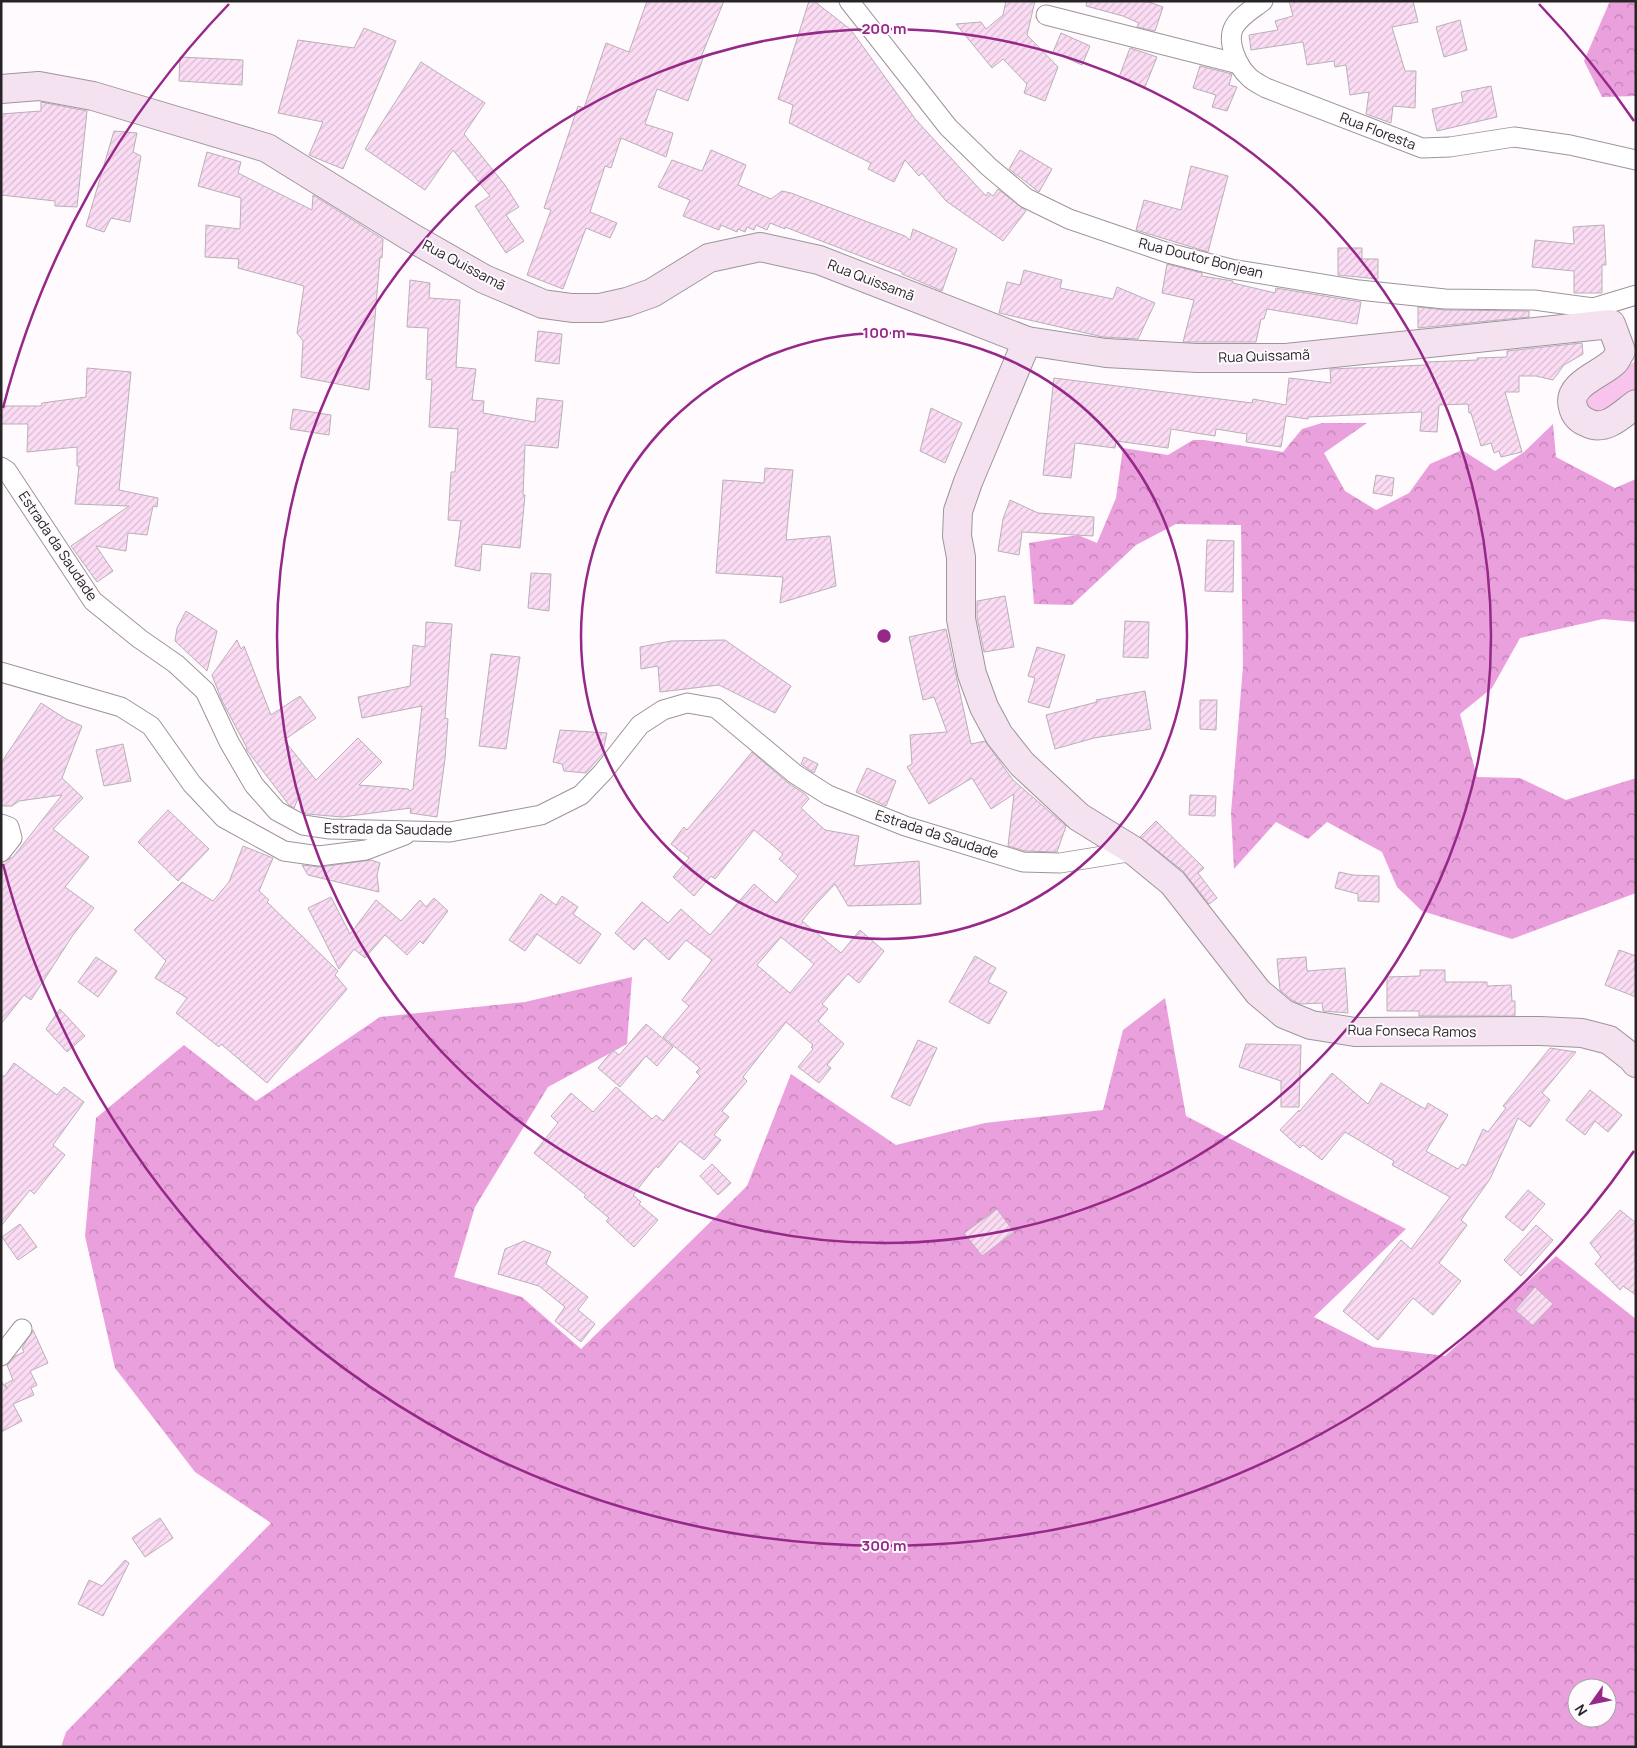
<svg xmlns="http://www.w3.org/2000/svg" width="1637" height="1748" viewBox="0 0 1637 1748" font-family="Manrope,sans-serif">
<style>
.grass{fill:#f8c3ed}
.forest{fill:url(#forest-crowns);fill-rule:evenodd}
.building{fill:url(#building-hatch);stroke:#b9b0b7;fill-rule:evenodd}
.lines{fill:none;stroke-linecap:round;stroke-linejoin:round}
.street-casing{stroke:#9e959c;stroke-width:21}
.secondary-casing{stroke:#9e959c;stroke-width:30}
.street{stroke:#fff;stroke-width:19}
.secondary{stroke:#f5e2f1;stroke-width:28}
.ring{fill:none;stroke:#952888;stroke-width:2.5}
.labels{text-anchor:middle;stroke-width:4;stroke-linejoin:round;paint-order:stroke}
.street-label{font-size:14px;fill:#272426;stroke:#fefafd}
.centre{fill:#952888;stroke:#fefafd;stroke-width:2.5}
.ring-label{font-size:15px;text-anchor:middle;font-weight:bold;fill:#952888;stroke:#fefafd;stroke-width:4;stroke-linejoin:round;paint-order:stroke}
</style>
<defs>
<pattern id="forest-crowns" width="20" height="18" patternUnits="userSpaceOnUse" patternTransform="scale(1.25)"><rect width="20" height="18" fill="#eaa0dc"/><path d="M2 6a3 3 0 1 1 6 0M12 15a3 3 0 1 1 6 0" fill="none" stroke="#be82b2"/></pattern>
<pattern id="building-hatch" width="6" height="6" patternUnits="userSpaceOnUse" patternTransform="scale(1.25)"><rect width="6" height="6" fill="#fbdcf4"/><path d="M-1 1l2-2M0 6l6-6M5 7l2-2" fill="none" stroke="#d7bdd1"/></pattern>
</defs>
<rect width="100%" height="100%" fill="#fefafd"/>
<path class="grass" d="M 1636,361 L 1636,391 L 1604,414 L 1589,409 L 1584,402 L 1592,388 Z"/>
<g class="forest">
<path d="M 1610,1 L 1636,1 L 1636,96 L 1602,97 L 1584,61 Z"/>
<path d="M 1322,423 L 1367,423 L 1324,453 L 1345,491 L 1376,510 L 1409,493 L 1430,464 L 1462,450 L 1495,471 L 1524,452 L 1553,424 L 1556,457 L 1615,488 L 1636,479 L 1636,622 L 1603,619 L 1520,638 L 1492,688 L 1460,714 L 1477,777 L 1520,778 L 1566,800 L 1636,778 L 1636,893 L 1512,939 L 1422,911 L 1397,887 L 1382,852 L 1327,822 L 1308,839 L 1276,822 L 1234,869 L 1231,813 L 1243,666 L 1241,525 L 1176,524 L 1136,545 L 1072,605 L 1034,604 L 1029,543 L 1078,535 L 1097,543 L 1116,498 L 1123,448 L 1168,455 L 1193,440 L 1204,440 L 1283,452 L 1302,429 Z"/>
<path d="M 632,977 L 627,1044 L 548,1087 L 475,1207 L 454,1277 L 522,1297 L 581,1349 L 747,1186 L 791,1074 L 896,1145 L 985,1123 L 1103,1110 L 1123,1030 L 1165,998 L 1186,1116 L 1406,1229 L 1314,1317 L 1373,1347 L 1445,1356 L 1556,1256 L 1636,1319 L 1636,1747 L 61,1747 L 66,1732 L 271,1523 L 195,1472 L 115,1368 L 85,1236 L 96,1118 L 184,1045 L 256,1101 L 380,1017 L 525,1002 ZM 1577,1688 L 1607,1688 L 1607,1718 L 1577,1718 Z"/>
</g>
<g class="building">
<path d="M 647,1 L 724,1 L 701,57 L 703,58 L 688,101 L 657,89 L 645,124 L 673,133 L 666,157 L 621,138 L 611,168 L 605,166 L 590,212 L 617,223 L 610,238 L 586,228 L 563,289 L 527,275 L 551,210 L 544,208 L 578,106 L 584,108 L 606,43 L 629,52 Z"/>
<path d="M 809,1 L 814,1 L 851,30 L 916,120 L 986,196 L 988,192 L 993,196 L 998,189 L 1026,211 L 1003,241 L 946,201 L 922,173 L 919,176 L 905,160 L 894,182 L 868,169 L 871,163 L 789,123 L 793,105 L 778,99 Z"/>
<path d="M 1006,1 L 1035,1 L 1027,35 L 1058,67 L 1045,101 L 1024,93 L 1027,84 L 1003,59 L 992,68 L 956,24 L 981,22 L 986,29 L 1003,15 Z"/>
<path d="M 1087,1 L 1146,1 L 1163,7 L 1155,31 L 1137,27 L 1139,23 L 1123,16 L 1086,6 Z"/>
<path d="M 1289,1 L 1413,1 L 1418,22 L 1392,27 L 1405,71 L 1416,71 L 1415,108 L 1393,106 L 1391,123 L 1366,114 L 1369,92 L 1350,95 L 1346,65 L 1335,67 L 1334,61 L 1307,65 L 1303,42 L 1251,50 L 1249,35 L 1278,30 L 1275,21 L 1293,16 Z"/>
<path d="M 1460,20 L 1467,50 L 1444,57 L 1436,27 Z"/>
<path d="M 364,28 L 396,41 L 343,169 L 309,155 L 323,122 L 278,113 L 298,40 L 354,48 Z"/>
<path d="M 1061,33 L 1090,46 L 1082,65 L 1053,52 Z"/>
<path d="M 1130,48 L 1157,57 L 1145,87 L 1119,77 Z"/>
<path d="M 180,57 L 243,60 L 242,85 L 179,81 Z"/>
<path d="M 421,62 L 485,103 L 464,134 L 505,185 L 519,207 L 506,215 L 524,241 L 506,253 L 475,206 L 490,196 L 453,150 L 425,190 L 365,149 Z"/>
<path d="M 1200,66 L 1232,74 L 1229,85 L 1237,87 L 1227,111 L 1212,107 L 1216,95 L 1193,88 Z"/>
<path d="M 1491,86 L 1497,117 L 1437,131 L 1432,109 L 1463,102 L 1461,92 Z"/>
<path d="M 41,102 L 87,111 L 77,207 L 55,206 L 55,201 L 1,195 L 1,114 L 41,111 Z"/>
<path d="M 114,131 L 137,133 L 133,152 L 141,156 L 130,222 L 111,218 L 104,232 L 86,226 Z"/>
<path d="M 711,150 L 746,165 L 738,185 L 771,199 L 782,191 L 791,193 L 905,236 L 910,240 L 913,229 L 957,249 L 942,291 L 902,274 L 902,272 L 785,227 L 785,229 L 770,223 L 767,230 L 756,225 L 754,230 L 747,227 L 745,232 L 738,229 L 737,232 L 721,225 L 719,230 L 683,216 L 690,200 L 658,187 L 672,160 L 702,171 Z"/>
<path d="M 1020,150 L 1052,169 L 1039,192 L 1009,169 Z"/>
<path d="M 207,152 L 241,162 L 238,173 L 312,210 L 313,195 L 383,239 L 382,258 L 380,257 L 369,390 L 301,377 L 303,341 L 297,333 L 304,286 L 238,268 L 239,259 L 205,257 L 206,225 L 240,229 L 241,198 L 198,186 Z"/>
<path d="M 1191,166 L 1228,176 L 1208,252 L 1136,230 L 1144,200 L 1181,210 Z"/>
<path d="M 1604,225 L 1606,265 L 1602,265 L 1602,293 L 1574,293 L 1574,271 L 1532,267 L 1535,240 L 1574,244 L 1573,227 Z"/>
<path d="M 1338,248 L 1362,248 L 1362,259 L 1378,259 L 1378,279 L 1338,275 Z"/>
<path d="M 1167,264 L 1202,273 L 1202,276 L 1233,281 L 1233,283 L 1275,293 L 1276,288 L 1361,302 L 1357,324 L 1267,309 L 1264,319 L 1261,319 L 1256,342 L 1183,342 L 1194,300 L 1162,293 Z"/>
<path d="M 1024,270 L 1062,280 L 1060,288 L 1113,299 L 1117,287 L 1155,303 L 1138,339 L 1103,337 L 999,313 L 1007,282 L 1020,285 Z"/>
<path d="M 410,280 L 430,283 L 429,298 L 460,300 L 456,367 L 476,369 L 472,400 L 484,401 L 483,413 L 535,422 L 537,398 L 563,401 L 558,448 L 525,445 L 523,495 L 525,495 L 520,548 L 482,544 L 480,571 L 455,566 L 461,521 L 448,520 L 451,472 L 455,472 L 458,429 L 429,427 L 432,380 L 426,379 L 428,328 L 407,327 Z"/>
<path d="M 1418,307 L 1445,310 L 1529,311 L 1529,317 L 1418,328 Z"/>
<path d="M 538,331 L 562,334 L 559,364 L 535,361 Z"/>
<path d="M 1582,343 L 1583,354 L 1564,365 L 1553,380 L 1536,376 L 1519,376 L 1519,392 L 1505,392 L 1522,452 L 1501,457 L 1499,451 L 1494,453 L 1491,443 L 1481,446 L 1471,413 L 1469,413 L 1468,404 L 1439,405 L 1437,432 L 1420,431 L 1422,412 L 1308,417 L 1308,419 L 1286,416 L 1281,447 L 1246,442 L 1247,434 L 1216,429 L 1215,436 L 1171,429 L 1168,448 L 1116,441 L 1115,448 L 1075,443 L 1071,478 L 1043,475 L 1054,378 L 1252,403 L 1253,399 L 1286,405 L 1289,378 L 1331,383 L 1330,369 L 1426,365 L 1426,362 L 1478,360 L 1477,358 L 1507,357 L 1507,351 Z"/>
<path d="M 87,368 L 131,372 L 119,490 L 158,498 L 157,507 L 153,506 L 147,535 L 128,533 L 126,551 L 96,546 L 113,571 L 97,582 L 71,546 L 129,506 L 75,504 L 79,466 L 77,466 L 77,447 L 27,452 L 28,424 L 1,424 L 1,406 L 41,406 L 42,403 L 86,397 Z"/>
<path d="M 931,408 L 962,423 L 945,463 L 920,451 Z"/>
<path d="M 293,409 L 331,415 L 329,435 L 290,429 Z"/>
<path d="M 765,468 L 793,470 L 786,540 L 830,536 L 836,586 L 780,603 L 783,577 L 716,573 L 723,480 L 764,483 Z"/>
<path d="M 1376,475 L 1394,478 L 1392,496 L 1373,493 Z"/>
<path d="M 1010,500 L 1038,513 L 1094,517 L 1093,536 L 1022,532 L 1019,555 L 998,551 L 1003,519 Z"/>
<path d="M 1207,540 L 1234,541 L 1233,592 L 1205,591 Z"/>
<path d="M 531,573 L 551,574 L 549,611 L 528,608 Z"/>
<path d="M 1005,596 L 1014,647 L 984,652 L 977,617 L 977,601 Z"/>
<path d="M 186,611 L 217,631 L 207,671 L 175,641 L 177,628 Z"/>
<path d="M 1125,621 L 1149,622 L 1148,658 L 1123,657 Z"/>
<path d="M 426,622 L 452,624 L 445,718 L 448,719 L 445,759 L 437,817 L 410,813 L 411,808 L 342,817 L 307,814 L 301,811 L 300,794 L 294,808 L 289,805 L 246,749 L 247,748 L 222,701 L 212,675 L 237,640 L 241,649 L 244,646 L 271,715 L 300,696 L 316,718 L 284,740 L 316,780 L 358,738 L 382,762 L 359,785 L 408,789 L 410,791 L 413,789 L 422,706 L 362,718 L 358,697 L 410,686 L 413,645 L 425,647 Z"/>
<path d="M 946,629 L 971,744 L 985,741 L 1013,780 L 1066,826 L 1057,852 L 1025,851 L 1008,846 L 1014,794 L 991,809 L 972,778 L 929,804 L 907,767 L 912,764 L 910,735 L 947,732 L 934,697 L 923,700 L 909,637 Z"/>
<path d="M 725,640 L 791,686 L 775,713 L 719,685 L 660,692 L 658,666 L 641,669 L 640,647 L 671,641 Z"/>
<path d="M 1037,647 L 1065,655 L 1049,708 L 1028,702 L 1035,678 L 1028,676 Z"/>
<path d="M 491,654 L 520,657 L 506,749 L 479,746 Z"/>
<path d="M 1145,691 L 1151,729 L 1094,738 L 1055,749 L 1046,715 L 1097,702 L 1096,700 Z"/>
<path d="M 1200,700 L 1217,700 L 1216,730 L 1200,729 Z"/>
<path d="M 41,703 L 66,719 L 82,726 L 62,778 L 83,798 L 53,829 L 89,857 L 65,887 L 94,908 L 73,935 L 31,1000 L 24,995 L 1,1024 L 1,863 L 13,857 L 62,795 L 19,801 L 12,806 L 1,806 L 1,763 Z"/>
<path d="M 560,730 L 607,733 L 603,751 L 605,751 L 586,773 L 564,771 L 562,764 L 553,762 Z"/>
<path d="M 123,744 L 131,781 L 104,786 L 96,750 Z"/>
<path d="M 752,752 L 788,783 L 805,794 L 809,799 L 801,808 L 825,830 L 859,836 L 854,866 L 919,861 L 921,904 L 848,906 L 835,884 L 817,903 L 802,921 L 841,953 L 860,930 L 884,951 L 859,983 L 848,974 L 822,1004 L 828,1009 L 818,1021 L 844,1044 L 827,1065 L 831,1068 L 819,1083 L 798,1067 L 813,1049 L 811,1047 L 813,1045 L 786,1022 L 743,1077 L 747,1081 L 722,1111 L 729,1117 L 714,1135 L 721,1140 L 704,1160 L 680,1141 L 658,1168 L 656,1166 L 633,1195 L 641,1202 L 639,1204 L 658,1220 L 634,1247 L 606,1221 L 609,1218 L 584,1197 L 586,1195 L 534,1153 L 558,1123 L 551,1116 L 571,1093 L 593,1112 L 616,1087 L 652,1119 L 656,1115 L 663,1121 L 700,1076 L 696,1072 L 700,1068 L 663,1037 L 689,1006 L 682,1000 L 712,960 L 686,940 L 669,960 L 645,938 L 634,950 L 615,933 L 642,902 L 668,923 L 681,909 L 710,935 L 754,884 L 776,903 L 798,876 L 779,859 L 783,854 L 754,830 L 715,879 L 711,876 L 694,896 L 673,877 L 689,858 L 671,844 L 684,827 L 687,830 ZM 781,937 L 814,964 L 790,993 L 757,965 Z"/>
<path d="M 804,757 L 818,764 L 814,773 L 801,764 Z"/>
<path d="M 867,768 L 896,781 L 886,806 L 856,792 Z"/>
<path d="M 1190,795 L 1216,796 L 1215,816 L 1189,815 Z"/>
<path d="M 168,810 L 209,849 L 178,881 L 138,842 Z"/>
<path d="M 1156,821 L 1204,868 L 1198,873 L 1217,898 L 1209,904 L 1183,871 L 1140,837 Z"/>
<path d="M 243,846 L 273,858 L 259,891 L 269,900 L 267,902 L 338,971 L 335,975 L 347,989 L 267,1083 L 221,1044 L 219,1047 L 176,1013 L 187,998 L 155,978 L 166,961 L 134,930 L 182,882 L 213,901 L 229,882 Z"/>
<path d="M 371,860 L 380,863 L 377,875 L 379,892 L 308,875 L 302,865 L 320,867 Z"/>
<path d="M 1339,872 L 1353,875 L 1379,876 L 1379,902 L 1358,901 L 1358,894 L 1335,888 Z"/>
<path d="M 541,894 L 556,905 L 562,896 L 578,907 L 573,914 L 601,934 L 580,964 L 537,934 L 525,951 L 509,940 Z"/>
<path d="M 331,897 L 350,934 L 376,900 L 401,921 L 420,900 L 426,907 L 434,898 L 448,911 L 423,944 L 420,941 L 407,955 L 385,935 L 365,958 L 354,949 L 339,969 L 308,908 Z"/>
<path d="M 1619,950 L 1636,956 L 1636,997 L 1605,985 Z"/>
<path d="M 975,956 L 996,968 L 988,982 L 1007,992 L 989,1024 L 949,1002 Z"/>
<path d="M 96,957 L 117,971 L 98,997 L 78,982 Z"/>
<path d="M 1306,957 L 1307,971 L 1345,968 L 1348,1013 L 1323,1011 L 1322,1003 L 1300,1004 L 1292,1000 L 1280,990 L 1277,959 Z"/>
<path d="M 1420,970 L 1445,970 L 1445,982 L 1487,982 L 1487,986 L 1511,985 L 1512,1001 L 1515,1001 L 1515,1016 L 1419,1016 L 1419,1011 L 1387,1011 L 1387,977 L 1420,976 Z"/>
<path d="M 60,1009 L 85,1036 L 67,1052 L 46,1029 Z"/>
<path d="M 646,1024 L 673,1047 L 657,1066 L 646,1056 L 620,1087 L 598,1068 L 613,1050 L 619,1055 Z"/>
<path d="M 918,1040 L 937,1048 L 910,1106 L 891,1097 Z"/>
<path d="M 1246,1044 L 1301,1045 L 1299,1107 L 1281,1107 L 1281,1081 L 1239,1067 Z"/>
<path d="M 1550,1048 L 1576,1052 L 1542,1093 L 1550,1100 L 1530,1127 L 1518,1118 L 1490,1179 L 1461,1220 L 1467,1225 L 1439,1263 L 1461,1281 L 1433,1315 L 1413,1298 L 1378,1340 L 1343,1311 L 1401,1240 L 1411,1249 L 1450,1197 L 1392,1165 L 1394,1161 L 1345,1132 L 1322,1160 L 1303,1145 L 1300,1148 L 1280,1130 L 1299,1110 L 1299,1112 L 1332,1073 L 1368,1104 L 1381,1083 L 1425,1109 L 1428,1103 L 1448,1115 L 1426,1151 L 1458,1169 L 1462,1164 L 1466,1166 L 1483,1129 L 1488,1132 L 1506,1108 L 1503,1106 Z"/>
<path d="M 14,1063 L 57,1095 L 64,1087 L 84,1102 L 53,1145 L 65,1155 L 34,1194 L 30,1190 L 1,1226 L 1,1076 L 5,1076 Z"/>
<path d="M 1590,1090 L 1622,1115 L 1608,1132 L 1595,1121 L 1585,1135 L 1566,1120 Z"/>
<path d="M 712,1164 L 731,1183 L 718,1195 L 700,1176 Z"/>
<path d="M 1528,1190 L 1545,1204 L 1523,1231 L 1505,1217 Z"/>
<path d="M 997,1209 L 1014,1232 L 982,1256 L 964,1233 Z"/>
<path d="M 1620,1210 L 1636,1223 L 1636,1295 L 1623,1286 L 1620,1290 L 1595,1264 L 1601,1257 L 1590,1243 Z"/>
<path d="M 20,1224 L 37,1247 L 18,1260 L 2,1237 Z"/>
<path d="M 1536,1225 L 1553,1240 L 1521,1276 L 1504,1260 Z"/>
<path d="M 524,1241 L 551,1252 L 546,1264 L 588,1297 L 578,1310 L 595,1324 L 581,1342 L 555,1321 L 565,1307 L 539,1286 L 498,1274 L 505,1249 Z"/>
<path d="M 1535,1287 L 1553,1304 L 1533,1326 L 1515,1310 Z"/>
<path d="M 33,1330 L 48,1363 L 30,1371 L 37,1385 L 31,1388 L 34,1395 L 13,1404 L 22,1421 L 1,1432 L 1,1381 L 7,1389 L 5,1384 L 13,1380 L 7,1365 L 15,1356 L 24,1352 L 22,1348 Z"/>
<path d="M 160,1518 L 173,1538 L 145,1557 L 132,1538 Z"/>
<path d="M 125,1560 L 129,1563 L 103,1616 L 78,1604 L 89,1580 L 102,1586 Z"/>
</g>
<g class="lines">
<defs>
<g id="street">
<path d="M 849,1 L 948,127 L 989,167 L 1026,198 L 1069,219 L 1168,253 L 1231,269 L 1359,290 L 1445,299 L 1534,300 L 1593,308 L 1611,324"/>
<path d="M 1263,1 C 1253,9 1240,16 1234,27 C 1226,42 1238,67 1249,77 C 1254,82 1261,85 1266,88 L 1422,148 L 1450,147 L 1514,137 L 1570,145 L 1636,160"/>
<path d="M 1046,15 L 1239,64"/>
<path d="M 1593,308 L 1636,295"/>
<path d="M 1,467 L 7,471 L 93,601 L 140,639 L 176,664 L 205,691 L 229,742 L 254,785 L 277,811 L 303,825 L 330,829 L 450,832 L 541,815 L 581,795 L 603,772 L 640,725 L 663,710 L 687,703 L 716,708 L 795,774 L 828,795 L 905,826 L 1023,862 L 1060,863 L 1134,851"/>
<path d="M 1,672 L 121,707 L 151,726 L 192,784 L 224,818 L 284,851 L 319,856 L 366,850 L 405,835"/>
<path d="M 1,824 L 9,827 L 12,838 L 1,852"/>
<path d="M 1,1356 L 22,1329"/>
</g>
<g id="secondary">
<path d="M 1,89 L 39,86 L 93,96 L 267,148 L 409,236 L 484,279 L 543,304 L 572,308 L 600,308 L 627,302 L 652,293 L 709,258 L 760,247 L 819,260 L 1027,341 L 1106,353 L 1197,358 L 1286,358 L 1611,324 L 1621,351 C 1619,354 1617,358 1615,361 C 1603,374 1566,384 1573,407 C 1575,415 1580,420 1588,423 C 1606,432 1622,414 1636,404"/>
<path d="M 1027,341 L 968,482 L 958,511 L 957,536 L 961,557 L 961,619 L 972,674 L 984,707 L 999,735 L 1022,764 L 1079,817 L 1134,851 L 1173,883 L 1258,992 L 1284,1014 L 1311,1025 L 1355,1032 L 1540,1031 L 1582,1033 L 1609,1040 L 1632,1058 L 1636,1063"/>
</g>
</defs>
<use href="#street" class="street-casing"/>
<use href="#secondary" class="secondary-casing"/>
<use href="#street" class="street"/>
<use href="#secondary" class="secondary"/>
</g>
<g class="ring">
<circle cx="884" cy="636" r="303"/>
<circle cx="884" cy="636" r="607"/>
<path d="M1634 1151A910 910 0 0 1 3 864M3 408A910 910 0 0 1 229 4M1539 4A910 910 0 0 1 1634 121"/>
</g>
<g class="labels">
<g class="street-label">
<text transform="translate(1378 131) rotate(21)" y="5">Rua Floresta</text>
<text transform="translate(1201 258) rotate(14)" y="5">Rua Doutor Bonjean</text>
<text transform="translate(464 265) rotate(28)" y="5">Rua Quissamã</text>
<text transform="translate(871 280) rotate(21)" y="5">Rua Quissamã</text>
<text transform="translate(1264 356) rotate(-2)" y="5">Rua Quissamã</text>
<text transform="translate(58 546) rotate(56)" y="5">Estrada da Saudade</text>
<text transform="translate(388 829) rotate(1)" y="5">Estrada da Saudade</text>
<text transform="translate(937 834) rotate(18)" y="5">Estrada da Saudade</text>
<text transform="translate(1412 1031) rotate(1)" y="5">Rua Fonseca Ramos</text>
</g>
</g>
<circle cx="884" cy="636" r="8" class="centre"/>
<g class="ring-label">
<text x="884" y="34">200 m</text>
<text x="884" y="338">100 m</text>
<text x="884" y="1551">300 m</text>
</g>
<rect width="1637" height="1748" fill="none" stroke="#272426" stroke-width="5"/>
<g transform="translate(1592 1703) rotate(237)"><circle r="24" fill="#fefafd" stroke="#a8a4a7"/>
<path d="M0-4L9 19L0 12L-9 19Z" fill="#952888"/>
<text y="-8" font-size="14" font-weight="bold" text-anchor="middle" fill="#272426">N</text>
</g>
</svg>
